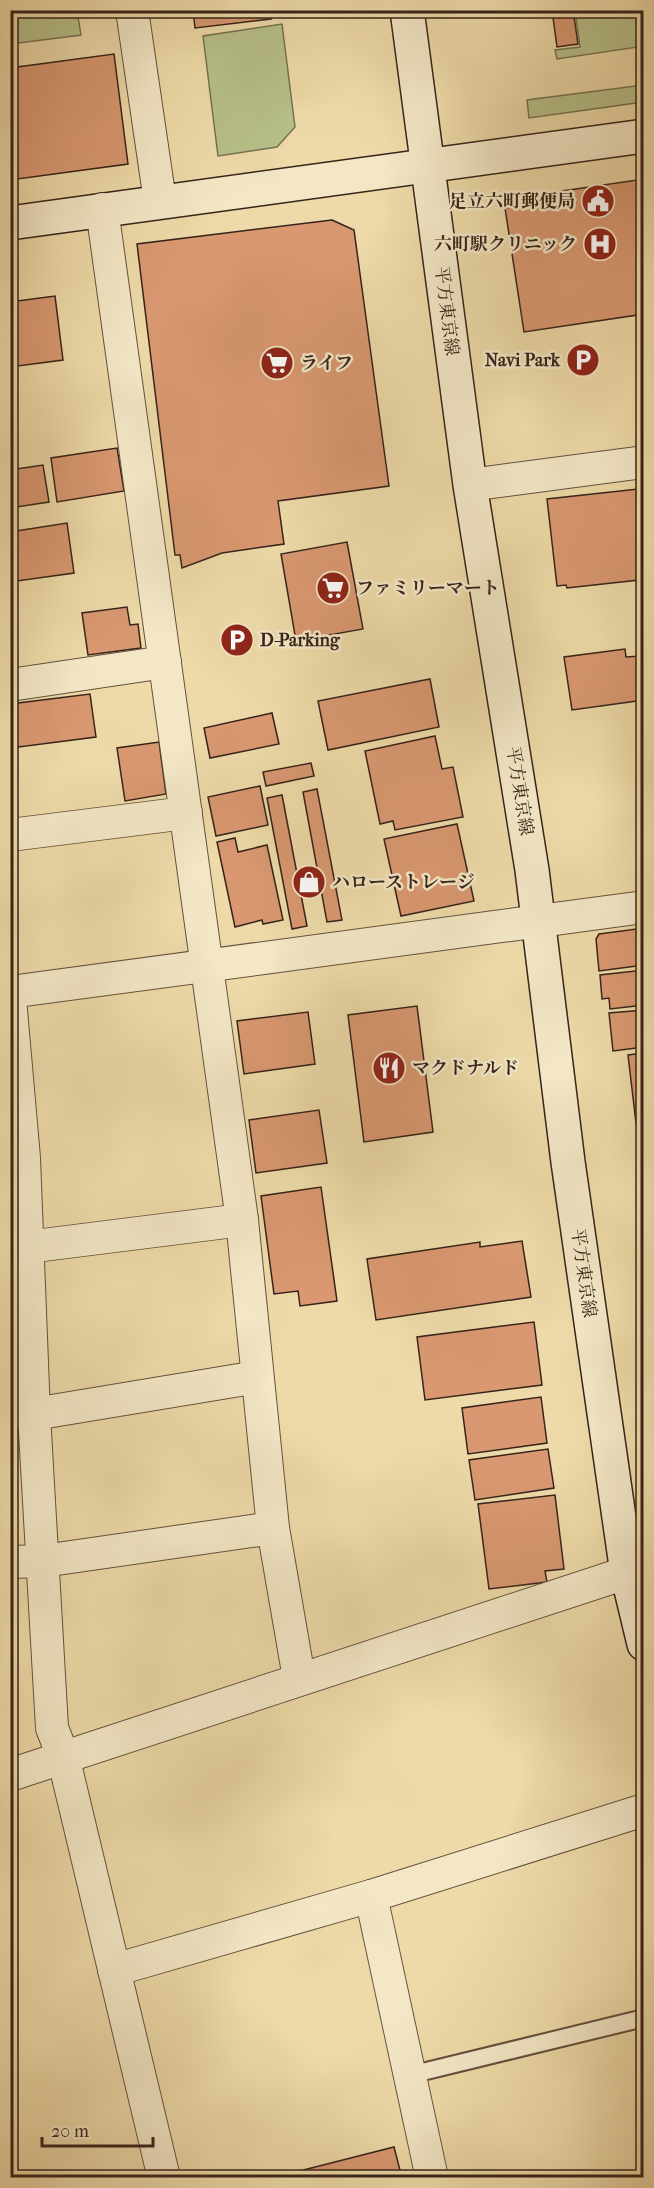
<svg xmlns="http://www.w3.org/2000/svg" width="654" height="2188" viewBox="0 0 654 2188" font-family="'IM FELL French Canon','Noto Serif JP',serif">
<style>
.green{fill:#b7c089;stroke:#767252;stroke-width:1.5}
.building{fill:#d99871;stroke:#36231a;stroke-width:1.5}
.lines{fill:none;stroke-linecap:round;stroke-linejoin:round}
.lane-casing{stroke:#64513e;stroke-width:20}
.street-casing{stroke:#64513e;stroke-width:34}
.secondary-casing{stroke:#36231a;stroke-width:36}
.lane{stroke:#f3e7c6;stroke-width:16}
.street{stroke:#f3e7c6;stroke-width:32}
.secondary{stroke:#f3e7c6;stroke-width:33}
.labels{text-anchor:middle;stroke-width:5;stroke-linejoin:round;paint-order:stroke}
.poi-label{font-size:18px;font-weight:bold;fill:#36231a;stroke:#f3e7c6;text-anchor:start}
.street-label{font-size:18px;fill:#36231a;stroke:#f3e7c6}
</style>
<rect width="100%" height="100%" fill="#eddaa8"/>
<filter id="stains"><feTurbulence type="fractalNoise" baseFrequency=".00333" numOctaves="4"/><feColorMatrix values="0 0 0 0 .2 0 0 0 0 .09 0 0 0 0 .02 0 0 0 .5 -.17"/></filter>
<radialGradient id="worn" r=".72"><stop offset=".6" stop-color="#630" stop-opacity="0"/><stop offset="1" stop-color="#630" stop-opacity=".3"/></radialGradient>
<g class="green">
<path d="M 10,11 L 77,11 L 81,35 L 11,44 Z"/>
<path d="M 575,11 L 643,11 L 643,53 L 639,54 L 637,47 L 557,59 L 555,50 L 580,47 Z"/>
<path d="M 282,24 L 295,127 L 277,147 L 218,156 L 203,36 Z"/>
<path d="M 643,85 L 643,102 L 529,118 L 527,100 Z"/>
</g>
<g class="building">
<path d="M 193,10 L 270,10 L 271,19 L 195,28 Z"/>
<path d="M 552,10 L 573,10 L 578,44 L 557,47 Z"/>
<path d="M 114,54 L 128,164 L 10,180 L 10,68 Z"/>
<path d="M 644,179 L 644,314 L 524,332 L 505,208 L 515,207 L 514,198 Z"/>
<path d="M 332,220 L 354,230 L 389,486 L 278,501 L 284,544 L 222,553 L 182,568 L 180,555 L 175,555 L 137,244 Z"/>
<path d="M 55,296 L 63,360 L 10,367 L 10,302 Z"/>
<path d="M 117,448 L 124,491 L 57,502 L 51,458 Z"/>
<path d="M 43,465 L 49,502 L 10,508 L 10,470 Z"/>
<path d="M 638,489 L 644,543 L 644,554 L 637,555 L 639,580 L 567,588 L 566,585 L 557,586 L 547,499 Z"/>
<path d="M 67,523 L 74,573 L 10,582 L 10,532 Z"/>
<path d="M 347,542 L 363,629 L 296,641 L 281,554 Z"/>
<path d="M 127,607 L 130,625 L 138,624 L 141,648 L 88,655 L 82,613 Z"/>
<path d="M 625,649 L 626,657 L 641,656 L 644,700 L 572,710 L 564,657 Z"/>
<path d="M 430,679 L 439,727 L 328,750 L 318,701 Z"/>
<path d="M 90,694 L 96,737 L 11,748 L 10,704 Z"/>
<path d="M 272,713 L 279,744 L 210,758 L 204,728 Z"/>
<path d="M 435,736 L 442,769 L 453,767 L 463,817 L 395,830 L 393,821 L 380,824 L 365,751 Z"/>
<path d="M 159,742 L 166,794 L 125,801 L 117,748 Z"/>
<path d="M 311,763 L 314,776 L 266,786 L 263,772 Z"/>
<path d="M 260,786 L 268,825 L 216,836 L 208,797 Z"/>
<path d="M 317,789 L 342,920 L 327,922 L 303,792 Z"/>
<path d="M 282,795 L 307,926 L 292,929 L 267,798 Z"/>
<path d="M 457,824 L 474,901 L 401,916 L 384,839 Z"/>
<path d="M 235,838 L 238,852 L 267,845 L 283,920 L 263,924 L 262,920 L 235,927 L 217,842 Z"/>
<path d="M 644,928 L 644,965 L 599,971 L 596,939 L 599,934 Z"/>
<path d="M 644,970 L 644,1005 L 610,1009 L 609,998 L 602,999 L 600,975 Z"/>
<path d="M 417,1006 L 433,1132 L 364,1142 L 348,1015 Z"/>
<path d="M 644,1010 L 644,1047 L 613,1051 L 609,1013 Z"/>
<path d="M 308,1012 L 315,1064 L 244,1074 L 237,1021 Z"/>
<path d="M 644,1053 L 644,1122 L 636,1123 L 628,1055 Z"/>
<path d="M 319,1110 L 327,1163 L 256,1173 L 249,1120 Z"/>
<path d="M 321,1187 L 337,1301 L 300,1306 L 298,1291 L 274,1294 L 261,1196 Z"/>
<path d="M 522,1241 L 531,1297 L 376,1320 L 367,1259 L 480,1242 L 480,1247 Z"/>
<path d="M 534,1322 L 542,1385 L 425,1400 L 417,1337 Z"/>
<path d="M 541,1397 L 547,1443 L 468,1454 L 462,1408 Z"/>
<path d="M 548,1449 L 554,1488 L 475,1500 L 469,1460 Z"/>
<path d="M 555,1495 L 564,1569 L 545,1571 L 547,1582 L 489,1589 L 478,1504 Z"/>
<path d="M 394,2147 L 402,2178 L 272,2178 Z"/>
</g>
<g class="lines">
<defs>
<path id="lane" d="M 410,2075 L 644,2018"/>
<g id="street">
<path d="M 132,10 L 160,201"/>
<path d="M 102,209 L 242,1220 L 273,1528 L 299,1678"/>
<path d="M 470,485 L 644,462"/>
<path d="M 10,685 L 165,662"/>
<path d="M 10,835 L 186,813"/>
<path d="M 10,992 L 644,907"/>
<path d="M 10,999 L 24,1158 L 34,1414 L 52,1728 L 63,1756 L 164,2178"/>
<path d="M 27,1247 L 242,1220"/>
<path d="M 10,1413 L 34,1414 L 257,1377"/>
<path d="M 10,1562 L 43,1561 L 273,1528"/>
<path d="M 10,1775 L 644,1567"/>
<path d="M 371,1896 L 432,2178"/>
<path d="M 114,1970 L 371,1896 L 644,1810"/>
</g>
<g id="secondary">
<path d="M 407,10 L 470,485 L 532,870 L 568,1162 L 627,1573 L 644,1644"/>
<path d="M 10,223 L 644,136"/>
</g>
</defs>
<use href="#lane" class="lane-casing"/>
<use href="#street" class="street-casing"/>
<use href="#secondary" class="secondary-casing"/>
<use href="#lane" class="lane"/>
<use href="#street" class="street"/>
<use href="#secondary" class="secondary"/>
</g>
<defs>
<symbol id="civic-disc" viewBox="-11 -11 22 22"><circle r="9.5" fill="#8f2418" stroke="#f3e7c6"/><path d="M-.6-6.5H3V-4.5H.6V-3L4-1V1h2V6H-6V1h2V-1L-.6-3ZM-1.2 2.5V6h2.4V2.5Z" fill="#fff"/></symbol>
<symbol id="hospital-disc" viewBox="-11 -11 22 22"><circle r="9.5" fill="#8f2418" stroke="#f3e7c6"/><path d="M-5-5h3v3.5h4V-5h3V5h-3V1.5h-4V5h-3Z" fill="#fff"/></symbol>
<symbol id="parking-disc" viewBox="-11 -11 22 22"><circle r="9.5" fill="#8f2418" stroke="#f3e7c6"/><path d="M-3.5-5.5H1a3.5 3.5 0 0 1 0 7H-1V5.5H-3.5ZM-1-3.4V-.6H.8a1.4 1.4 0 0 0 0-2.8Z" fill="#fff"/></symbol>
<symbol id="supermarket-disc" viewBox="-11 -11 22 22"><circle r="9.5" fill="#8f2418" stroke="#f3e7c6"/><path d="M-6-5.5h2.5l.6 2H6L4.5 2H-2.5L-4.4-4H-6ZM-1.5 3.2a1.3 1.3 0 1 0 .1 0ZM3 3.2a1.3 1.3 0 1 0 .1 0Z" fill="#fff"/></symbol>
<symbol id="shop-disc" viewBox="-11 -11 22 22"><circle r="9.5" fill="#8f2418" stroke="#f3e7c6"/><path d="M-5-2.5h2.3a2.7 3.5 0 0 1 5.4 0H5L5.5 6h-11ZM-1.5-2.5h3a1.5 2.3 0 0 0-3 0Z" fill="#fff"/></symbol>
<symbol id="restaurant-disc" viewBox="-11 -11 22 22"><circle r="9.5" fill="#8f2418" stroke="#f3e7c6"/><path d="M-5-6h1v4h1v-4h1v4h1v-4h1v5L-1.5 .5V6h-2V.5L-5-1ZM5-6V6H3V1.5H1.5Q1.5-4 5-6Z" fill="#fff"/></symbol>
</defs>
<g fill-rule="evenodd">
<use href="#civic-disc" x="579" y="182" width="38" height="38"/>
<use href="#hospital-disc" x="581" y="225" width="38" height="38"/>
<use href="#parking-disc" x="564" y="341" width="38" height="38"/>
<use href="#supermarket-disc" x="258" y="344" width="38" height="38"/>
<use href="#supermarket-disc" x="314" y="569" width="38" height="38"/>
<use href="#parking-disc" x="218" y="621" width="38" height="38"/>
<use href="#shop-disc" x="290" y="863" width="38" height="38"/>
<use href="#restaurant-disc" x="370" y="1049" width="38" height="38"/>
</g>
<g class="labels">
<g class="poi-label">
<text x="575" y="207" text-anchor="end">足立六町郵便局</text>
<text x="577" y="250" text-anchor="end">六町駅クリニック</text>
<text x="560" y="366" text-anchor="end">Navi Park</text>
<text x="300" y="369">ライフ</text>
<text x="356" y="594">ファミリーマート</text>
<text x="260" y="646">D-Parking</text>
<text x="332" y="888">ハローストレージ</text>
<text x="412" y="1074">マクドナルド</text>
</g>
<g class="street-label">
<text transform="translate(447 311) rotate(83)" y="6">平方東京線</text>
<text transform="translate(520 791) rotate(81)" y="6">平方東京線</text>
<text transform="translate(584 1273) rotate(82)" y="6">平方東京線</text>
</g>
</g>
<rect width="654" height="2188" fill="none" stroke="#eddaa8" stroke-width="36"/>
<rect x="12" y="12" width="630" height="2164" fill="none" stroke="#36231a" stroke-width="3"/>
<rect x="18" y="18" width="618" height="2152" fill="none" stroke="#36231a" stroke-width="1.5"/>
<path d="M42 2137v9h111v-9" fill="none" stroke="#36231a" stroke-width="3"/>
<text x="51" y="2137" font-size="18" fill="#36231a" stroke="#f3e7c6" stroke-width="4.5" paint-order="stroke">20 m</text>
<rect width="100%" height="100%" filter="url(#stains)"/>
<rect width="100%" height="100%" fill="url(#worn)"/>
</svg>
